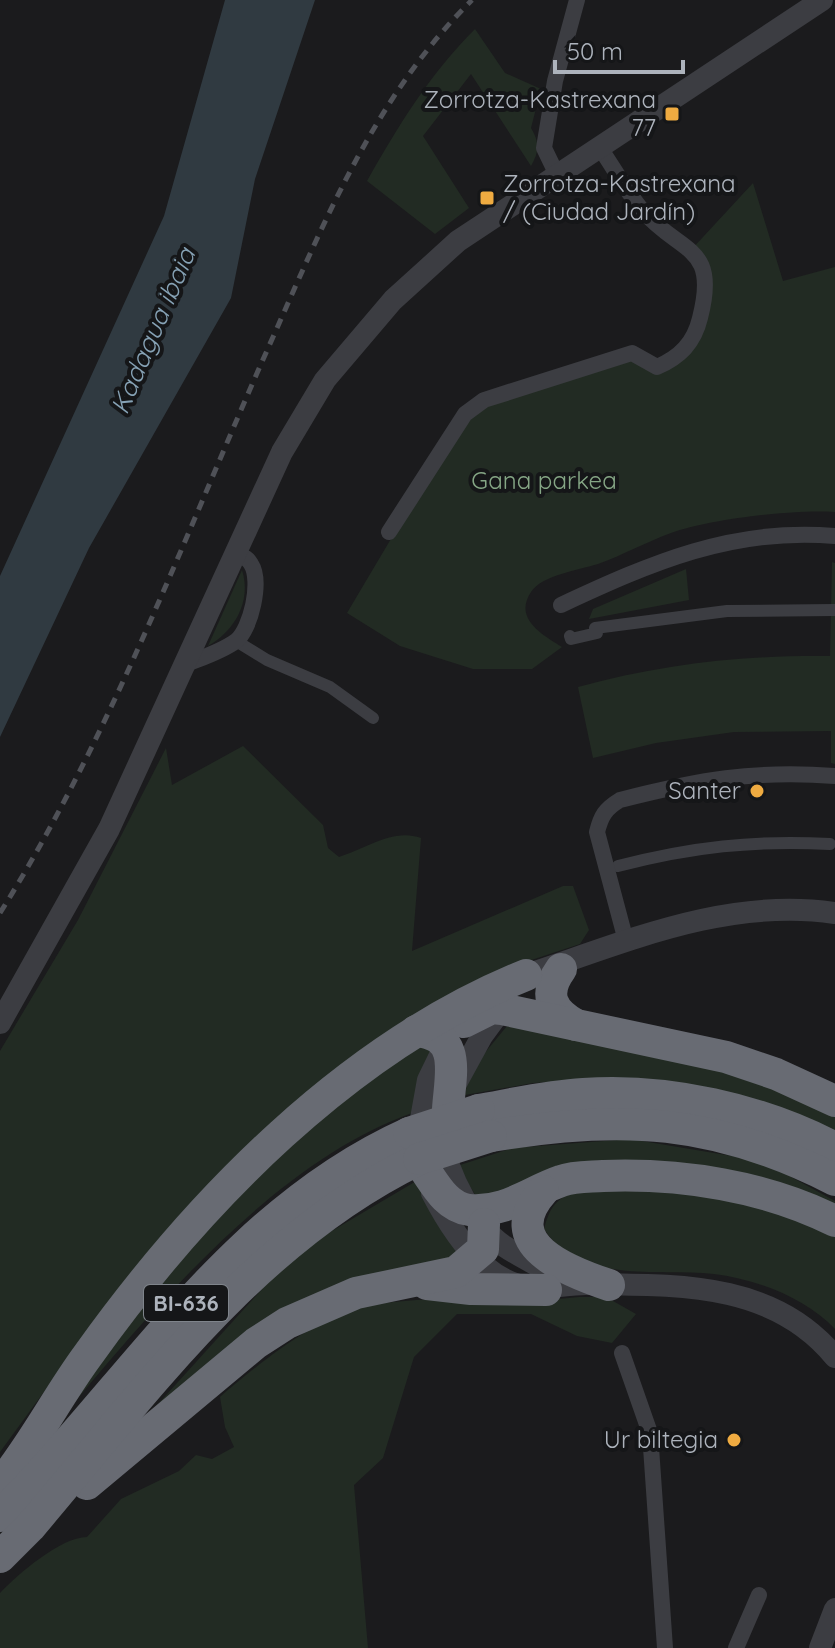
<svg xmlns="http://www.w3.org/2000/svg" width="835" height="1648" viewBox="0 0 835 1648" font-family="Quicksand,sans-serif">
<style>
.green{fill:#222b23}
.water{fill:#303a41}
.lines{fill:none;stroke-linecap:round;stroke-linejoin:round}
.pedestrian{stroke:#3c3d42;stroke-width:12}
.minor{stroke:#3c3d42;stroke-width:16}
.tertiary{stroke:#3c3d42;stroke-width:22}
.motorway{stroke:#686b73;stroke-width:32}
.rail{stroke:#4f5157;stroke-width:5;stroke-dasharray:10 8;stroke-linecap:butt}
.motorway-bridge{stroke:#686b73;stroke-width:32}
.poi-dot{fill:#efab41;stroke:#151618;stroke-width:3}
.labels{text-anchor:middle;stroke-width:8;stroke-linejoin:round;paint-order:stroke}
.shield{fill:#151618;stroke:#7f848b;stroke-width:2}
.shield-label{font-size:22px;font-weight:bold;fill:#adb3bc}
.poi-label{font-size:24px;fill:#adb3bc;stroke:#151618;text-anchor:end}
.park-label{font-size:24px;fill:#85a685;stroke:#151618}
.water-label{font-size:26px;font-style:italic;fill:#86a2b5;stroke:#151618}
</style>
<rect width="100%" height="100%" fill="#1b1b1d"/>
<g class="green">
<path d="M 475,29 L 505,73 L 541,89 L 531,128 C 540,143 539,152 531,166 L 471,74 L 423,136 L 469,208 L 435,234 L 367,181 C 398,126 430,74 475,29 Z"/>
<path d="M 753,183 L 783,281 L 835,267 L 835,512 C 794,509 710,519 671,533 C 646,542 623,555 598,564 C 579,570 542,575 531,592 C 513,619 543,635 562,647 L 532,669 L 473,669 L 400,646 L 347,613 L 465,414 L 632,353 L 657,367 L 679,357 L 707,289 L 691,250 Z"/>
<path d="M 832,562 L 835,563 L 835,764 L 831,763 L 831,731 L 734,732 L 656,743 L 593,758 L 578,687 C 662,664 743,655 830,656 Z"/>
<path d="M 686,569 L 689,600 L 589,619 L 593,609 Z"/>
<path d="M 242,570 C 252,602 234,631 208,646 Z"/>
<path d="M 243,746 L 323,825 L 328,848 L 339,857 C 366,849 392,828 421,838 L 412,951 L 563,886 L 573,886 L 589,930 L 580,944 L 504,969 L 122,1285 L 0,1452 L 0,1051 L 78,920 L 166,748 L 172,785 Z"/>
<path d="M 507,1026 L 725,1064 L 835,1116 L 835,1133 L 623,1078 L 533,1083 L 465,1095 L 469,1072 Z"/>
<path d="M 421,1039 L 438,1045 L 412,1113 C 264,1166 134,1331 35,1450 L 179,1256 L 295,1135 Z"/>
<path d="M 630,1139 L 762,1161 L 835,1201 L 835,1209 L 698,1168 L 476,1196 L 457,1166 L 512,1148 Z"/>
<path d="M 418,1180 L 461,1255 L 367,1283 L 149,1414 L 274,1276 L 320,1238 Z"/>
<path d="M 590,1188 C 678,1192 755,1193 835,1236 L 835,1329 C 806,1298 756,1279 714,1274 C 657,1268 581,1285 544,1229 C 552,1199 561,1196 590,1188 Z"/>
<path d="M 579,1297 L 606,1297 L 636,1314 L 612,1343 L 577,1336 L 531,1314 L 457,1314 L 414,1357 L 383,1458 L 354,1485 L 368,1648 L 0,1648 L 0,1593 C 18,1574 61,1537 87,1537 L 121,1499 L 179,1471 L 196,1455 L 212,1459 L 234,1447 L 225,1427 L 220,1397 C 253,1368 315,1318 359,1308 C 431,1291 506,1306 579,1297 Z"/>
</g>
<path class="water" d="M 225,0 L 315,0 L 255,179 L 231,298 L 89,548 L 0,737 L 0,576 L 164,216 Z"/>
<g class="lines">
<g class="pedestrian">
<path d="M 570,636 L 571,639 L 597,633 L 595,628 L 727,611 L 834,610"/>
<path d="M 236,641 L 267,660 L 330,687 L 373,718"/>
<path d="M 618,866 C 692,847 753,840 830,844"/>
</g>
<g class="minor">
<path d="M 557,175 L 544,148 L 555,81 L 577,0"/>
<path d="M 389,532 L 465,414 L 484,400 L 632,353 L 657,367 C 680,357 694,343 700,318 C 719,244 681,255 642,210 C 626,191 614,168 600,148"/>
<path d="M 561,605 C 651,563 733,527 835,536"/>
<path d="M 184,665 C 201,658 221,652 236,641 C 251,629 262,581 251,564 C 248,558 242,556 236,553"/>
<path d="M 626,941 L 597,832 C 601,816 605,809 620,800 C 698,780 753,770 835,776"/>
<path d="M 622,1353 L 650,1433 L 665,1648"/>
<path d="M 736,1648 L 759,1595"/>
</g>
<g class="tertiary">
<path d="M 514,982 L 526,975 C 626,942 727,897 835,913"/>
<path d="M 0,1023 L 109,829 L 282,452 L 325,380 L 393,300 L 458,241 L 822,0"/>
<path d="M 453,1089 L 482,1036 L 504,1006"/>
<path d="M 442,1138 C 447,1173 474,1226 504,1246 C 520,1257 538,1265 554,1275"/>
<path d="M 417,1141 L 428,1080 L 447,1041"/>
<path d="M 432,1193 C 449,1226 477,1270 513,1283 C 539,1292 560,1284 586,1284 C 676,1285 773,1281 835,1357"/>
<path d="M 820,1648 L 835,1609"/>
</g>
<g class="motorway">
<path d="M 561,969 C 543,994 551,1011 576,1025"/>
<path d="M 464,1022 L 492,1008 L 502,1009 L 726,1057 L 776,1074 L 835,1101"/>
<path d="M 416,1031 C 463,1035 450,1075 448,1109"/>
<path d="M 479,1110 C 513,1104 548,1096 583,1094 C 667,1088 761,1109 835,1148"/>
<path d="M 491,1136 C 621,1114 716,1119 835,1180"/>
<path d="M 425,1170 C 436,1186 447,1207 469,1210 C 506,1213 529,1192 561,1181 C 574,1176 589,1177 603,1176 C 681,1173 765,1186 835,1221"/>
<path d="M 543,1191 C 496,1244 567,1271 609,1285"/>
<path d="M 427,1284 L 471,1289 L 546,1290"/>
<path d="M 87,1484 L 256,1343 L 287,1323 L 356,1293 L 456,1272 L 483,1249 L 484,1224"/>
<path d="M 0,1485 C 33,1445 57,1397 88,1355 C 198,1201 348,1047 526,975"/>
<path d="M 0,1516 C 133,1382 231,1213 409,1133"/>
<path d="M 0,1557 L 30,1527 C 145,1392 255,1238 419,1159"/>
</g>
<path class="rail" d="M 0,913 C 110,738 185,535 269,346 C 324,223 374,97 472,0"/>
<g class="motorway-bridge">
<path d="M 409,1133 L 479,1110"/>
<path d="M 419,1159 L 491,1136"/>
</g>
</g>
<g class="poi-dot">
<rect x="664" y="106" width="16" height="16" rx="4"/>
<rect x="479" y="190" width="16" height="16" rx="4"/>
<circle cx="757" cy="791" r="8"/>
<circle cx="734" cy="1440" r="8"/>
</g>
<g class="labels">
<rect class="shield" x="144" y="1285" width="84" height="36" rx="6"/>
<g class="shield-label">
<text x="186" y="1311">BI-636</text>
</g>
<g class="poi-label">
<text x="656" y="108">Zorrotza-Kastrexana<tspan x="656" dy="28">77</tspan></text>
<text x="503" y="192" text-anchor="start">Zorrotza-Kastrexana<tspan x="503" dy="28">/ (Ciudad Jardín)</tspan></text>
<text x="741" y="799">Santer</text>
<text x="718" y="1448">Ur biltegia</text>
</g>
<g class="park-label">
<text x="544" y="489">Gana parkea</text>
</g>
<g class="water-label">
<text transform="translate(153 331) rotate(-67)" y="9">Kadagua ibaia</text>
</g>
</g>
<path d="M555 60v12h128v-12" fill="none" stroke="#adb3bc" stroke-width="4"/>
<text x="567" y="60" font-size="24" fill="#adb3bc" stroke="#151618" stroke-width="6" paint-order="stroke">50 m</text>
</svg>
